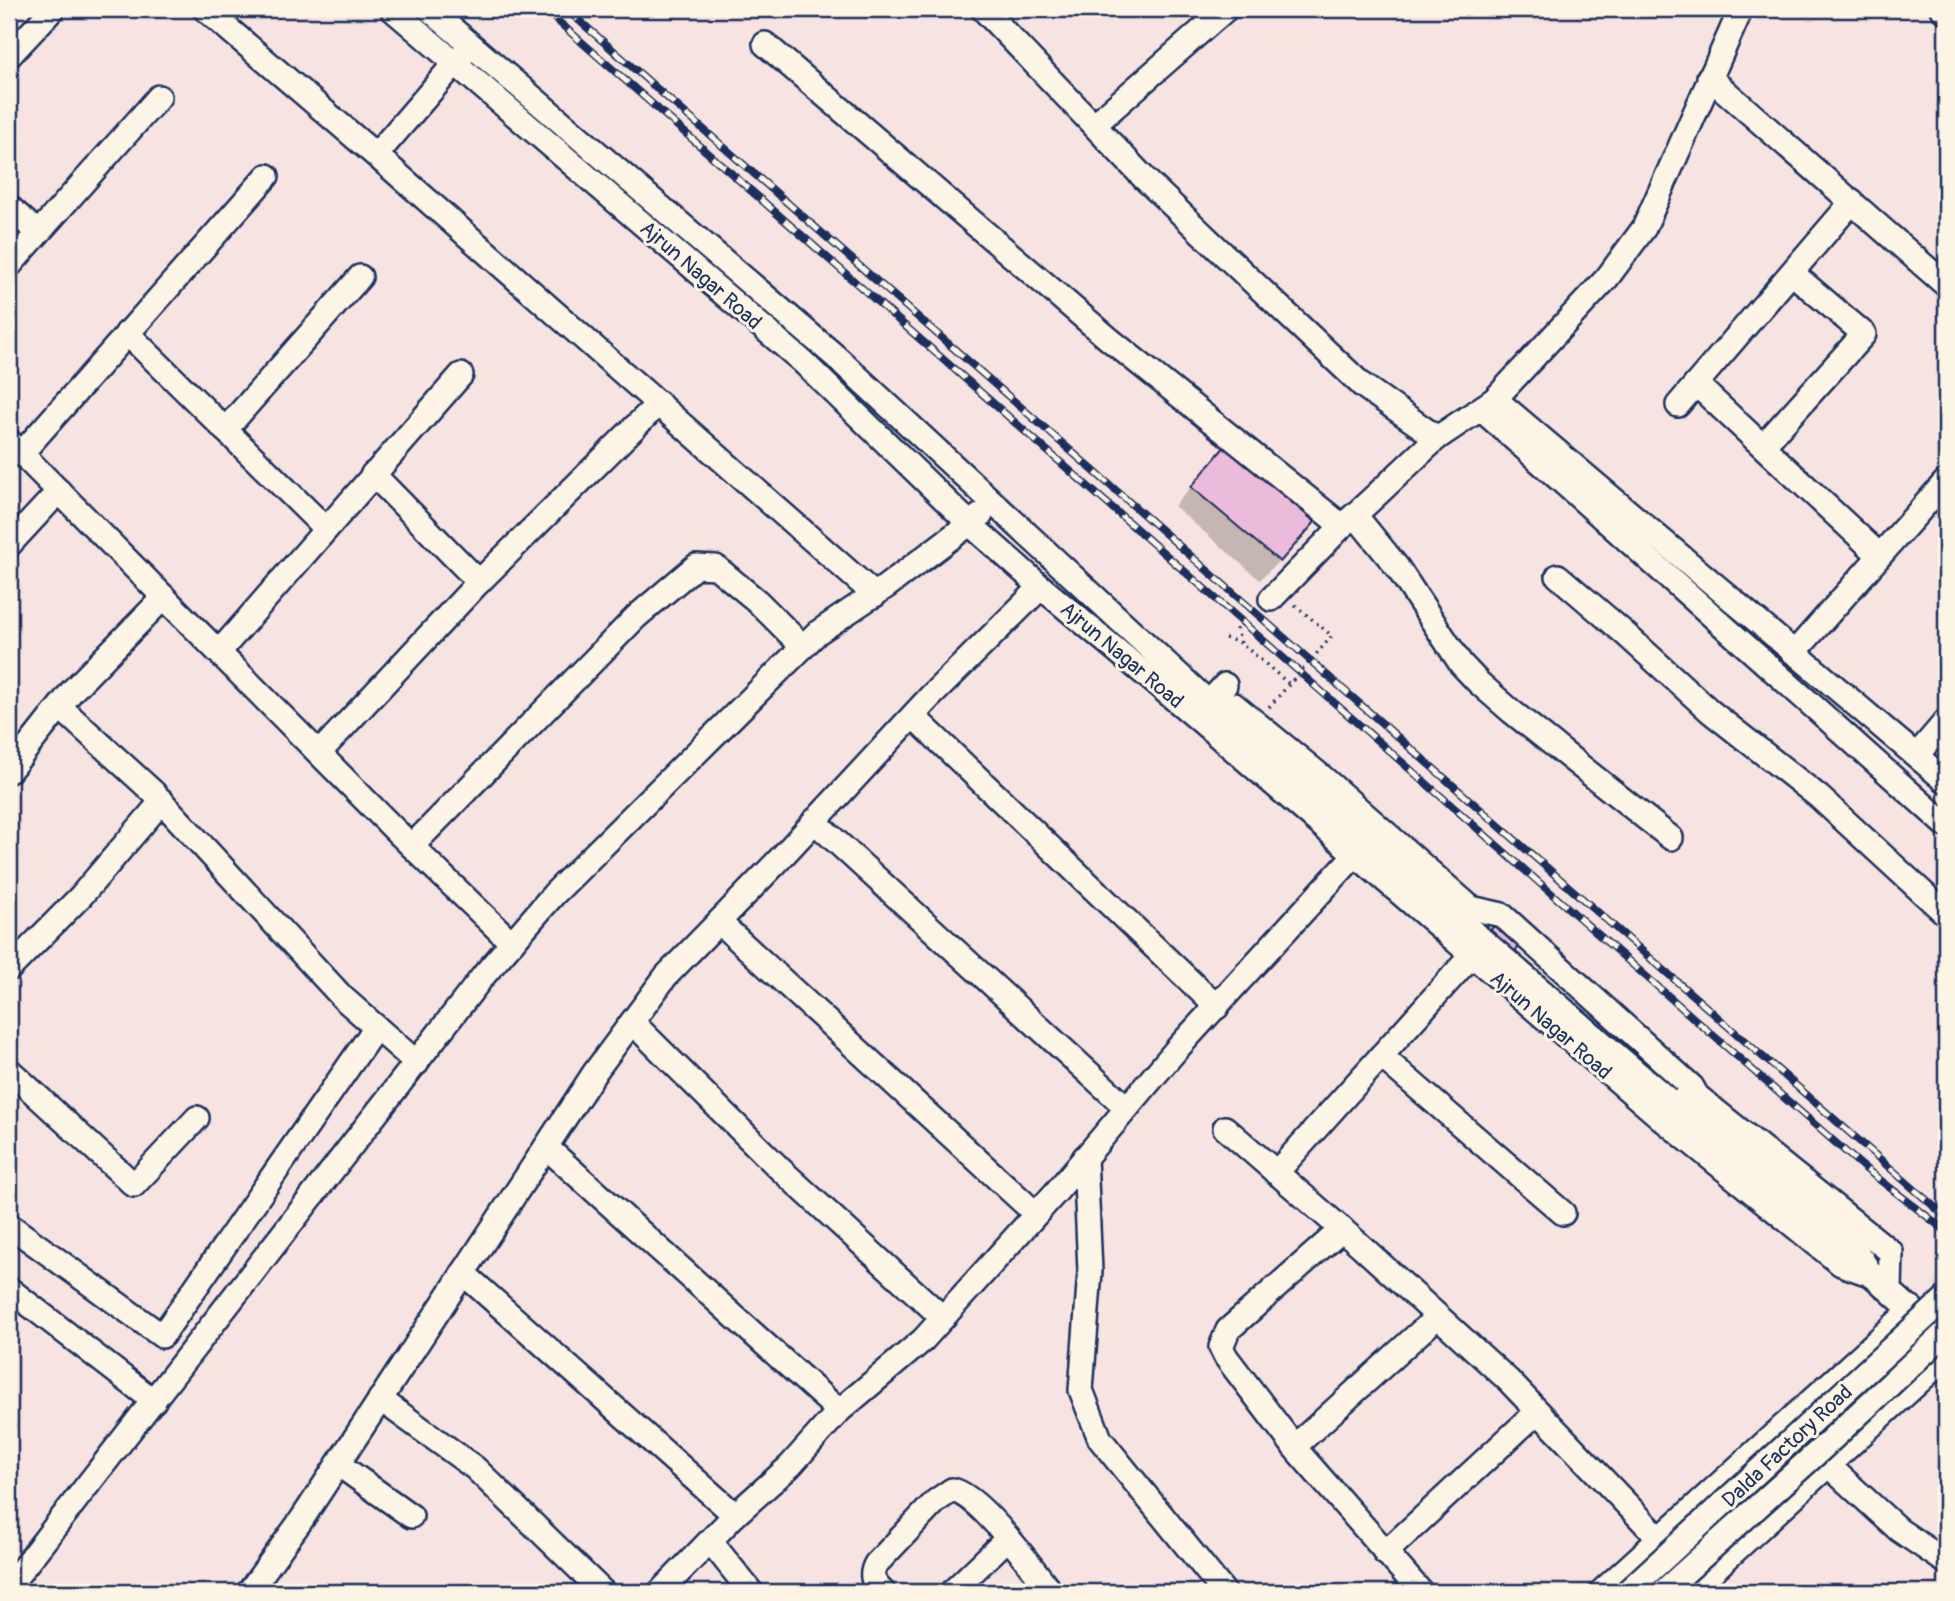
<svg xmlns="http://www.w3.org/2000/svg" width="1955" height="1601" viewBox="0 0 1955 1601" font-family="Pangolin,sans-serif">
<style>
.shadow{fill:#0003}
.building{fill:#ecbbdb;stroke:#1b2f5e;stroke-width:2}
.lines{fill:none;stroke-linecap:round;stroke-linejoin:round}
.minor-casing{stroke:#1b2f5e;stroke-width:28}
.path{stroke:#1b2f5e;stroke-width:3.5;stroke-dasharray:2 5;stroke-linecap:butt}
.minor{stroke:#fcf5e5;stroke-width:23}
.rail-casing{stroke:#1b2f5e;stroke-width:8}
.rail{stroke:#fcf5e5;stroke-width:5;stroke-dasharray:16;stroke-linecap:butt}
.minor-bridge-casing{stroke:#1b2f5e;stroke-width:28;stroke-linecap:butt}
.path-bridge{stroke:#1b2f5e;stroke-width:3.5;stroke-dasharray:2 5;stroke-linecap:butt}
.minor-bridge{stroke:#fcf5e5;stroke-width:23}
.labels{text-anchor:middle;stroke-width:6;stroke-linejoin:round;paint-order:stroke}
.street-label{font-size:21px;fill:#1b2f5e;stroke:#fcf5e5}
</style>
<rect width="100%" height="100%" fill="#f7e4e2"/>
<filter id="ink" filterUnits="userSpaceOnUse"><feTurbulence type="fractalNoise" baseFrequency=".0143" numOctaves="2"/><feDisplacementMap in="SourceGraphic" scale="14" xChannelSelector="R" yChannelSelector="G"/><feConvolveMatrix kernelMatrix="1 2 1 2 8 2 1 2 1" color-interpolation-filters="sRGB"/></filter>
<g filter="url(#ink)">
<path class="shadow" d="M 1225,449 L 1279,561 L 1260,580 L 1174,506 Z"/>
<g class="building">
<path d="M 1225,446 L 1315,522 L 1280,562 L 1191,487 Z"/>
<path d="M 1494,926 L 1519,947 L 1511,956 L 1486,935 Z"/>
</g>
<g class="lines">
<defs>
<g id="minor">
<path d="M 205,9 L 393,170 L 875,595"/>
<path d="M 392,9 L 803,362 L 970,524 L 1041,587 L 1196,717 L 1661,1118 L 1841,1264 L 1872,1275"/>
<path d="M 429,9 L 835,356 L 1208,702 L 1367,841 L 1673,1104 L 1853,1247 L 1872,1275 L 1946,1341"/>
<path d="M 983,9 L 1145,179 L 1216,247 L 1362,385 L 1437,438 L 1495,399 L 1607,278 L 1644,228 L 1741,9"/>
<path d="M 1943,9 L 1946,11"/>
<path d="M 765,44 L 1109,339 L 1342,526 C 1375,498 1405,467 1437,438"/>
<path d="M 9,56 L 53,9"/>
<path d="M 1709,77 L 1946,285"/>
<path d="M 1094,125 L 1226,9"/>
<path d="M 376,155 L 463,54"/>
<path d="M 1852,202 L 1696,384 L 1879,555"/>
<path d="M 9,207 L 38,233"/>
<path d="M 9,266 L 159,97"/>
<path d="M 127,333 L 326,529"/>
<path d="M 1495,399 L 1946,781"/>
<path d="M 1678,405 L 1696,384"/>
<path d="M 1482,410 L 1946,825"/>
<path d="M 225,430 L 360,277"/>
<path d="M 9,441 L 395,830 L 512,943"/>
<path d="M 1763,446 L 1864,334 L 1792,273"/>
<path d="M 21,454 L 267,176"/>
<path d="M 373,474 L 479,582"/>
<path d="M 1355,515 L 1397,567 L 1461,664 L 1479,683 L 1511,711 L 1671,838"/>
<path d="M 9,545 L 59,491"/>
<path d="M 1558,576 L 1622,631 L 1711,712 L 1819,797 L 1946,914"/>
<path d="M 1271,599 L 1342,526"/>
<path d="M 219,652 L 461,375"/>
<path d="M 1794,653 L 1946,481"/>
<path d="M 1234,705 L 1322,777 L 1471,908 L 1502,915 L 1692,1087 L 1697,1096"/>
<path d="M 60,707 L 153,792 L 343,998 L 417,1063"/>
<path d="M 1200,712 L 1225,685"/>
<path d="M 913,716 L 1217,1007"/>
<path d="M 319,753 L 479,582 L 659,403"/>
<path d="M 1917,755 L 1946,721"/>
<path d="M 9,771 L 72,691 L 164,597"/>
<path d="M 814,821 L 1127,1108"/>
<path d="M 412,846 L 636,617 L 696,566 L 716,567 L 757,601 L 803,647"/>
<path d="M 719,922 L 1036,1214"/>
<path d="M 9,969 L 81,896 L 162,801"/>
<path d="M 632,1022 L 779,1168 L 943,1318"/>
<path d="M 1381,1056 L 1563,1213"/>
<path d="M 9,1070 L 134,1185 L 197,1118"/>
<path d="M 1682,1100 L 1697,1096 L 1891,1252 L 1890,1290"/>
<path d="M 1225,1128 L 1360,1245 L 1508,1380 L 1659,1538"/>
<path d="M 546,1147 L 839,1411"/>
<path d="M 1085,1157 L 1090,1271 L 1081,1390 L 1100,1439 L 1224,1592"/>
<path d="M 1276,1173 L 1471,956"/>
<path d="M 9,1225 L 162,1336 L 376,1027"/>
<path d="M 1342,1229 L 1228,1330 L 1221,1347 L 1226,1357 L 1299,1453 L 1421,1592"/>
<path d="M 463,1273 L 735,1515"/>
<path d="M 9,1289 L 154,1401"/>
<path d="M 380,1399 L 475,1468 L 603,1592"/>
<path d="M 1294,1447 L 1438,1316"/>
<path d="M 338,1464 L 411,1516"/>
<path d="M 1829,1466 L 1899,1530 L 1946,1562"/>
<path d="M 711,1542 L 751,1592"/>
<path d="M 1385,1553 L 1537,1412"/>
<path d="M 9,1586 L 484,975 L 554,894 L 817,633 L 884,588 L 981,515"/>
<path d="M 249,1592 L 302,1519 L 595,1072 L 666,976 L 776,863 L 930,697 L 1041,587"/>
<path d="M 660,1592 L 735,1515 L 790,1466 L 839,1411 L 923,1340 L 1057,1191 L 1176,1050 L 1363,846"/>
<path d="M 883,1592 C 874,1583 869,1577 876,1564 L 936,1501 L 952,1490 C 979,1494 1033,1569 1051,1592"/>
<path d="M 952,1592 L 1008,1538"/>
<path d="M 1601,1592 L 1912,1309"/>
<path d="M 1690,1592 L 1946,1357"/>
</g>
</defs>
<use href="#minor" class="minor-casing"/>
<g class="path">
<path d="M 1295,605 L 1332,636 L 1312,659"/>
<path d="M 1236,628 L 1241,643"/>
<path d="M 1225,638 L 1241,643 L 1289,684"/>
<path d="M 1269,707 L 1293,680"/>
</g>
<use href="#minor" class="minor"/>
<defs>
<g id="rail">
<path d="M 544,9 L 1862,1166 L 1946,1231"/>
<path d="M 566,9 L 1946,1217"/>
</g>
</defs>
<use href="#rail" class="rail-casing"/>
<use href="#rail" class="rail"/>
<defs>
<g id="minor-bridge">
<path d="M 1627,1592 L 1946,1298"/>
<path d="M 1663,1592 L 1819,1451 L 1946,1332"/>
</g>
</defs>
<use href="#minor-bridge" class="minor-bridge-casing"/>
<path class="path-bridge" d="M 1293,680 L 1312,659"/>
<use href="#minor-bridge" class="minor-bridge"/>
</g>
</g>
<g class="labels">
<g class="street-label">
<text transform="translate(701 275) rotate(41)" y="7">Ajrun Nagar Road</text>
<text transform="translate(1122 655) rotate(40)" y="7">Ajrun Nagar Road</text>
<text transform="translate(1551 1025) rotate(41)" y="7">Ajrun Nagar Road</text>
<text transform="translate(1787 1446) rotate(-43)" y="7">Dalda Factory Road</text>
</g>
</g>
<rect width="1955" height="1601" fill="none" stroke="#fcf5e5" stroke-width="35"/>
<rect x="18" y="18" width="1920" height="1566" fill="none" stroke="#1b2f5e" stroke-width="2.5" filter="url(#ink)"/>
</svg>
